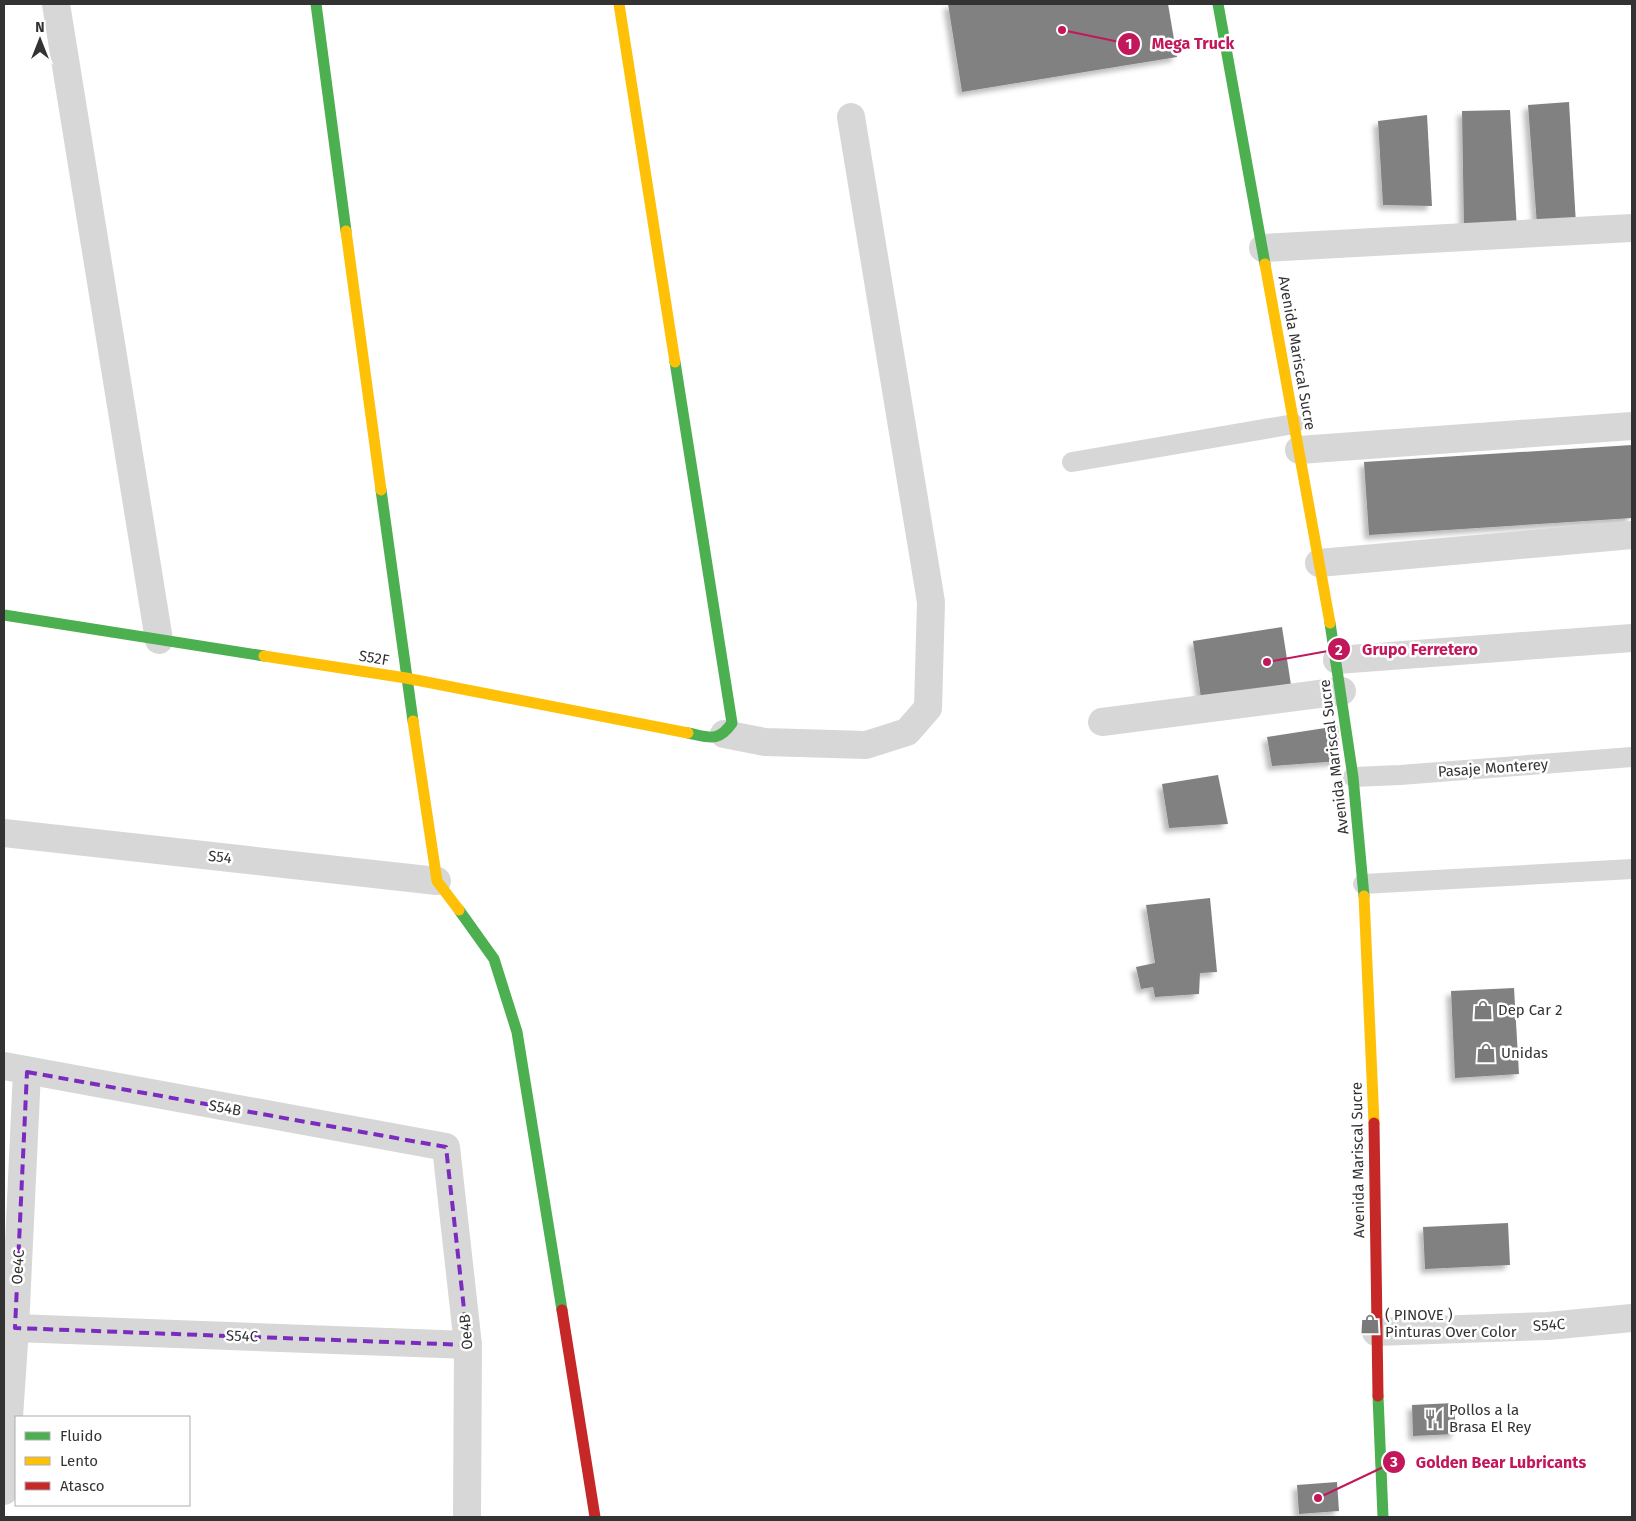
<svg xmlns="http://www.w3.org/2000/svg" width="1636" height="1521" viewBox="0 0 1636 1521" font-family="'Fira Sans',sans-serif">
<style>
.building{fill:#818181;filter:url(#shadow)}
.lines{fill:none;stroke-linecap:round;stroke-linejoin:round}
.lane{stroke:#d7d7d7;stroke-width:20}
.street{stroke:#d7d7d7;stroke-width:28}
.fast{stroke:#4caf50;stroke-width:11}
.slow{stroke:#ffc107;stroke-width:11}
.jam{stroke:#c62828;stroke-width:11}
.marked{fill:none;stroke:#7b2cbf;stroke-width:4;stroke-dasharray:10 6;stroke-linejoin:round}
.labels{text-anchor:middle;stroke-width:5;stroke-linejoin:round;paint-order:stroke}
.street-label{font-size:15px;fill:#333;stroke:#fff}
.poi-label{font-size:15px;fill:#333;stroke:#fff;text-anchor:start}
.leader{fill:none;stroke:#c2185b;stroke-width:2}
.callout-dot{fill:#c2185b;stroke:#fff;stroke-width:2}
.mark-label{font-size:15px;text-anchor:middle;font-weight:bold;fill:#fff}
.callout-label{font-size:16px;text-anchor:middle;font-weight:bold;fill:#c2185b;stroke:#fff;stroke-width:5;stroke-linejoin:round;paint-order:stroke}
</style>
<defs>
<filter id="shadow"><feDropShadow dx="-4.5" dy="4.5" stdDeviation="2.5" flood-color="#0004"/></filter>
</defs>
<rect width="100%" height="100%" fill="#fff"/>
<g class="building">
<path d="M 948,4 L 1168,4 L 1177,57 L 962,92 Z"/>
<path d="M 1569,102 L 1576,225 L 1537,225 L 1528,105 Z"/>
<path d="M 1510,110 L 1517,230 L 1464,230 L 1462,111 Z"/>
<path d="M 1427,115 L 1432,206 L 1383,205 L 1378,121 Z"/>
<path d="M 1632,445 L 1632,518 L 1369,535 L 1364,462 Z"/>
<path d="M 1282,627 L 1291,685 L 1201,698 L 1193,641 Z"/>
<path d="M 1338,726 L 1340,761 L 1272,766 L 1267,737 Z"/>
<path d="M 1218,775 L 1228,824 L 1169,828 L 1162,784 Z"/>
<path d="M 1210,898 L 1217,972 L 1200,973 L 1199,994 L 1155,997 L 1153,987 L 1141,989 L 1136,967 L 1155,963 L 1146,905 Z"/>
<path d="M 1514,988 L 1519,1074 L 1455,1078 L 1451,991 Z"/>
<path d="M 1508,1223 L 1510,1265 L 1425,1269 L 1423,1227 Z"/>
<path d="M 1454,1403 L 1456,1434 L 1413,1436 L 1412,1405 Z"/>
<path d="M 1337,1482 L 1339,1511 L 1299,1514 L 1297,1485 Z"/>
</g>
<g class="lines">
<g class="lane">
<path d="M 1072,462 L 1294,424"/>
<path d="M 1353,777 L 1400,775 L 1632,757"/>
<path d="M 1363,884 L 1632,869"/>
</g>
<g class="street">
<path d="M 56,4 L 159,640"/>
<path d="M 1263,248 L 1632,228"/>
<path d="M 1299,450 L 1632,426"/>
<path d="M 1319,563 L 1632,535"/>
<path d="M 1337,660 L 1632,638"/>
<path d="M 1102,722 L 1342,691"/>
<path d="M 724,734 L 765,742 L 866,745 L 907,732 L 928,708 L 931,602 L 851,117"/>
<path d="M 4,833 L 437,881"/>
<path d="M 4,1066 L 446,1147 L 468,1345 L 467,1517"/>
<path d="M 15,1328 L 468,1345"/>
<path d="M 1376,1332 L 1548,1326 L 1632,1318"/>
<path d="M 4,1491 L 15,1328 L 27,1072"/>
</g>
<g class="fast">
<path d="M 316,4 L 346,231"/>
<path d="M 1218,4 L 1265,264"/>
<path d="M 675,362 L 732,723 C 718,743 709,737 688,733"/>
<path d="M 381,490 L 413,721"/>
<path d="M 4,615 L 264,656"/>
<path d="M 1330,623 L 1353,777 L 1364,896"/>
<path d="M 459,910 L 494,959 L 517,1032 L 562,1310"/>
<path d="M 1378,1396 L 1383,1517"/>
</g>
<g class="slow">
<path d="M 619,4 L 675,362"/>
<path d="M 346,231 L 381,490"/>
<path d="M 1265,264 L 1330,623"/>
<path d="M 264,656 L 406,678 L 688,733"/>
<path d="M 413,721 L 437,881 L 459,910"/>
<path d="M 1364,896 L 1374,1123"/>
</g>
<g class="jam">
<path d="M 1374,1123 L 1378,1396"/>
<path d="M 562,1310 L 595,1517"/>
</g>
</g>
<path class="marked" d="M 27,1072 L 446,1147 L 468,1345 L 15,1328 Z"/>
<defs>
<symbol id="shop-bare" viewBox="-9 -9 18 18"><path d="M-5-2.5h2.3a2.7 3.5 0 0 1 5.4 0H5L5.5 6h-11ZM-1.5-2.5h3a1.5 2.3 0 0 0-3 0Z" fill="#7a7a7a" stroke="#fff" stroke-width="2.5" paint-order="stroke"/></symbol>
<symbol id="restaurant-bare" viewBox="-9 -9 18 18"><path d="M-5-6h1v4h1v-4h1v4h1v-4h1v5L-1.5 .5V6h-2V.5L-5-1ZM5-6V6H3V1.5H1.5Q1.5-4 5-6Z" fill="#7a7a7a" stroke="#fff" stroke-width="2.5" paint-order="stroke"/></symbol>
</defs>
<g fill-rule="evenodd">
<use href="#shop-bare" x="1469" y="996" width="28" height="28"/>
<use href="#shop-bare" x="1472" y="1039" width="28" height="28"/>
<use href="#shop-bare" x="1356" y="1310" width="28" height="28"/>
<use href="#restaurant-bare" x="1420" y="1405" width="28" height="28"/>
</g>
<g class="labels">
<g class="street-label">
<text transform="translate(1297 353) rotate(80)" y="5">Avenida Mariscal Sucre</text>
<text transform="translate(374 658) rotate(9)" y="5">S52F</text>
<text transform="translate(1334 757) rotate(-97)" y="5">Avenida Mariscal Sucre</text>
<text transform="translate(1493 768) rotate(-4)" y="5">Pasaje Monterey</text>
<text transform="translate(220 857) rotate(6)" y="5">S54</text>
<text transform="translate(225 1108) rotate(10)" y="5">S54B</text>
<text transform="translate(1358 1160) rotate(-91)" y="5">Avenida Mariscal Sucre</text>
<text transform="translate(18 1267) rotate(-87)" y="5">Oe4C</text>
<text transform="translate(1549 1325) rotate(-4)" y="5">S54C</text>
<text transform="translate(466 1332) rotate(-95)" y="5">Oe4B</text>
<text transform="translate(242 1336) rotate(2)" y="5">S54C</text>
</g>
<g class="poi-label">
<text x="1498" y="1015">Dep Car 2</text>
<text x="1501" y="1058">Unidas</text>
<text x="1385" y="1320">( PINOVE )<tspan x="1385" dy="17">Pinturas Over Color</tspan></text>
<text x="1449" y="1415">Pollos a la<tspan x="1449" dy="17">Brasa El Rey</tspan></text>
</g>
</g>
<path class="leader" d="M1062 30L1129 44M1267 662L1339 649M1318 1498L1394 1462"/>
<g class="callout-dot">
<circle cx="1062" cy="30" r="5"/>
<circle cx="1267" cy="662" r="5"/>
<circle cx="1318" cy="1498" r="5"/>
<circle cx="1129" cy="44" r="12"/>
<circle cx="1339" cy="649" r="12"/>
<circle cx="1394" cy="1462" r="12"/>
</g>
<g class="mark-label">
<text x="1129" y="49">1</text>
<text x="1339" y="655">2</text>
<text x="1394" y="1467">3</text>
</g>
<g class="callout-label">
<text x="1193" y="49">Mega Truck</text>
<text x="1420" y="655">Grupo Ferretero</text>
<text x="1501" y="1468">Golden Bear Lubricants</text>
</g>
<rect width="1636" height="1521" fill="none" stroke="#333333" stroke-width="10"/>
<rect x="15" y="1416" width="175" height="90" fill="#ffffff" stroke="#adadad"/>
<rect x="25" y="1432" width="25" height="8" fill="#4caf50" stroke="#adadad"/>
<text x="60" y="1441" font-size="15" fill="#333333">Fluido</text>
<rect x="25" y="1457" width="25" height="8" fill="#ffc107" stroke="#adadad"/>
<text x="60" y="1466" font-size="15" fill="#333333">Lento</text>
<rect x="25" y="1482" width="25" height="8" fill="#c62828" stroke="#adadad"/>
<text x="60" y="1491" font-size="15" fill="#333333">Atasco</text>
<g transform="translate(40 40)" stroke="#ffffff" stroke-width="4" paint-order="stroke">
<path d="M0-4L9 19L0 12L-9 19Z" fill="#333333"/>
<text y="-8" font-size="14" font-weight="bold" text-anchor="middle" fill="#333333">N</text>
</g>
</svg>
